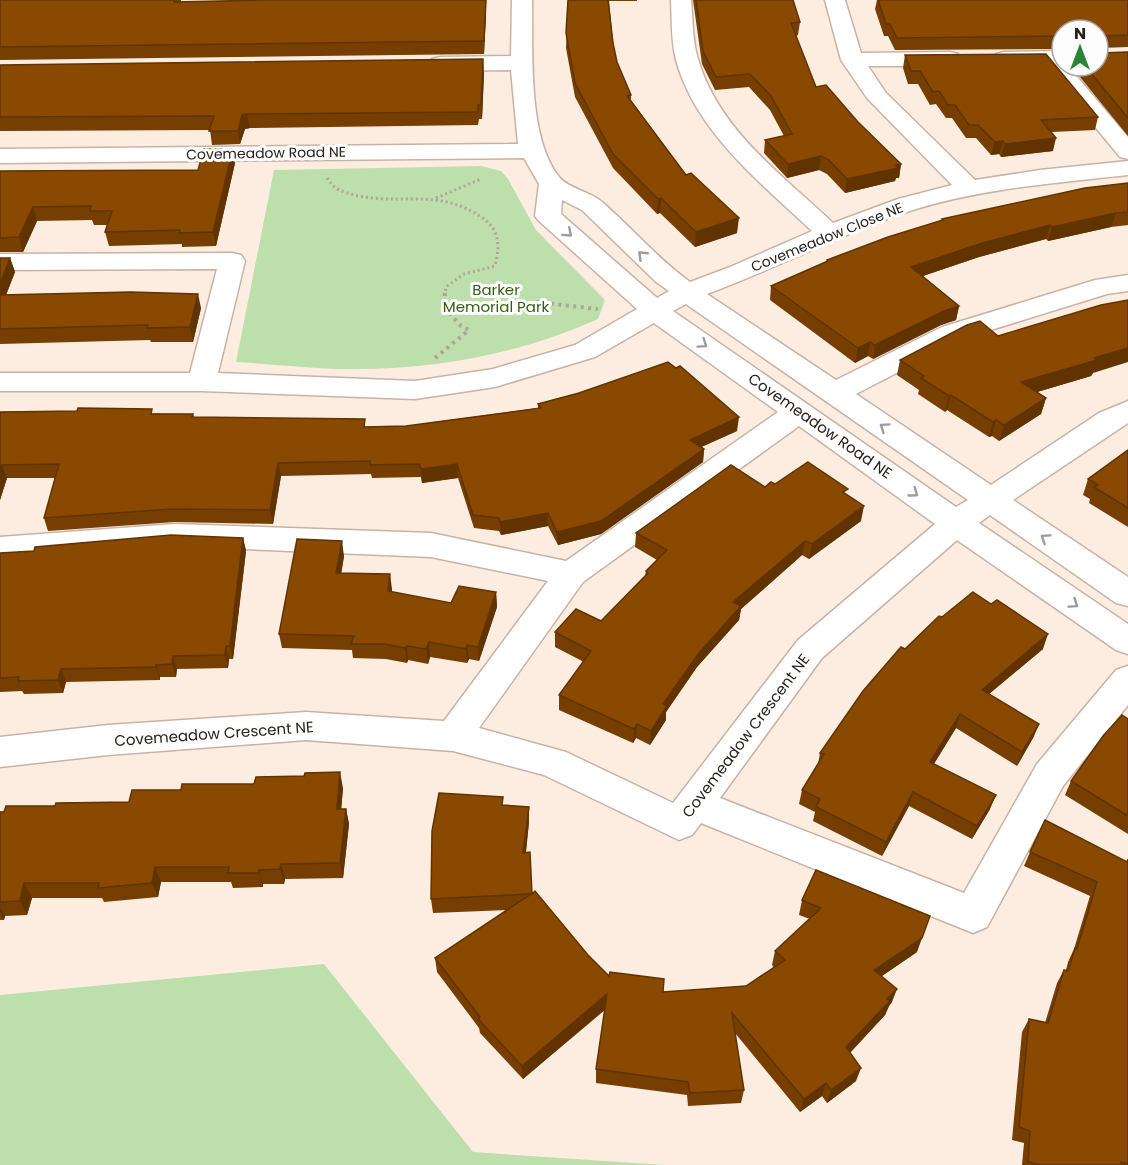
<svg xmlns="http://www.w3.org/2000/svg" width="1128" height="1165" viewBox="0 0 1128 1165" font-family="Poppins,sans-serif">
<style>
.green{fill:#bddfab}
.lines{fill:none;stroke-linecap:round;stroke-linejoin:round}
.minor-casing{stroke:#c7b3a5;stroke-width:3}
.path-far1{stroke:#b0a399;stroke-width:3;stroke-dasharray:2 3;stroke-linecap:butt}
.path{stroke:#b0a399;stroke-width:4;stroke-dasharray:3 4.5;stroke-linecap:butt}
.minor{fill:#fff;fill-rule:evenodd}
.wall{fill:#763f01}
.shaded-wall{fill:#603301}
.building{fill:#894901;stroke:#603301;stroke-width:1.5}
.oneway{stroke:#9e9b99}
.labels{text-anchor:middle;stroke-width:6;stroke-linejoin:round;paint-order:stroke}
.far-street-label{font-size:14px;fill:#28211c;stroke:#fdfdfd}
.park-label{font-size:15px;fill:#345e12;stroke:#fdfdfd}
.street-label{font-size:15px;fill:#28211c;stroke:#fdfdfd}
</style>
<rect width="100%" height="100%" fill="#fdede0"/>
<g class="green">
<path d="M 481,166 L 501,171 L 508,179 L 536,230 L 605,300 L 598,319 C 520,354 434,370 350,369 C 312,369 274,364 236,362 L 274,170 Z"/>
<path d="M 324,964 L 473,1152 L 664,1165 L 0,1165 L 0,995 Z"/>
</g>
<g class="lines">
<defs>
<g id="minor">
<path d="M 512,0 L 532,0 C 533,50 527,137 559,177 C 569,189 591,192 602,202 C 632,228 658,259 690,282 L 730,267 L 812,231 C 760,182 696,132 676,60 C 671,41 672,20 671,0 L 691,0 C 693,19 692,40 698,59 C 718,129 782,175 833,223 L 898,199 L 952,185 L 867,98 L 841,60 L 825,0 L 845,0 L 861,53 L 950,52 L 958,54 L 961,59 L 958,64 L 950,66 L 868,66 L 886,93 L 975,180 L 1040,170 L 1128,161 L 1128,175 C 1057,183 984,188 916,209 C 844,232 778,268 707,294 L 836,380 L 942,327 L 1095,280 L 1128,275 L 1128,291 L 1107,294 L 962,339 L 856,394 L 991,485 L 1099,413 L 1128,401 L 1128,423 L 1013,500 L 1128,577 L 1128,606 L 1116,603 L 990,515 L 979,523 L 1128,624 L 1128,654 L 1116,650 L 957,540 L 822,658 L 720,798 L 964,893 L 1037,764 L 1116,670 L 1128,666 L 1128,705 L 1063,786 L 987,927 L 973,933 L 701,823 L 692,835 L 679,840 L 544,775 L 453,751 L 306,740 L 108,755 L 0,767 L 0,737 L 108,725 L 306,712 L 444,721 L 548,581 L 431,557 L 175,546 L 0,561 L 0,537 L 175,524 L 431,533 L 566,561 L 778,412 L 654,323 L 595,357 L 495,387 L 415,399 L 202,391 L 0,391 L 0,373 L 190,373 L 217,269 L 0,270 L 0,254 L 232,253 L 241,255 L 245,261 L 218,373 L 415,381 L 493,369 L 575,345 L 637,309 L 539,221 L 535,216 L 539,184 L 524,158 L 0,163 L 0,149 L 518,144 L 511,70 L 440,71 L 432,69 L 429,64 L 432,59 L 440,57 L 511,56 ZM 562,200 L 582,210 L 656,282 L 669,291 L 657,298 L 561,214 ZM 686,304 L 968,500 L 956,507 L 673,311 ZM 799,426 L 935,524 L 798,640 L 673,803 L 566,752 L 479,728 L 583,582 Z"/>
<path d="M 1062,51 L 1062,66 L 1068,66 L 1128,137 L 1128,159 L 1120,157 L 1044,65 L 996,64 L 993,59 L 996,54 L 1004,52 Z"/>
</g>
</defs>
<use href="#minor" class="minor-casing"/>
<g class="path-far1">
<path d="M 327,178 C 332,185 336,190 345,192 C 391,209 434,185 481,217 C 500,229 500,246 495,266 L 464,274 L 446,287 L 445,294"/>
<path d="M 436,198 L 481,179"/>
</g>
<g class="path">
<path d="M 536,302 L 598,309"/>
<path d="M 435,358 L 469,330 L 461,326 L 443,306 L 445,293"/>
</g>
<use href="#minor" class="minor"/>
</g>
<g class="wall">
<path d="M 0,0 L 181,0 L 181,2 L 486,0 L 486,12 L 484,54 L 0,60 Z"/>
<path d="M 568,0 L 637,0 L 637,1 L 609,1 L 613,43 L 617,62 L 631,95 L 631,100 L 686,175 L 737,233 L 695,247 L 660,213 L 657,214 L 613,168 L 575,97 L 566,48 Z"/>
<path d="M 693,0 L 793,0 L 800,22 L 798,35 L 796,36 L 816,87 L 858,122 L 901,164 L 899,178 L 896,178 L 895,181 L 845,193 L 827,174 L 819,170 L 787,178 L 764,153 L 765,140 L 784,136 L 770,110 L 749,87 L 715,90 L 702,64 Z"/>
<path d="M 877,0 L 1128,0 L 1128,47 L 1100,48 L 1100,53 L 1128,52 L 1128,136 L 1071,66 L 1098,66 L 1062,30 L 1062,49 L 895,50 L 888,36 L 884,36 L 875,9 Z"/>
<path d="M 905,55 L 1098,117 L 1095,130 L 1052,132 L 1053,151 L 1001,157 L 999,154 L 991,155 L 976,138 L 966,138 L 952,118 L 946,118 L 936,104 L 930,105 L 918,84 L 908,84 L 903,68 Z"/>
<path d="M 0,65 L 484,73 L 482,119 L 479,119 L 478,125 L 250,128 L 245,129 L 240,144 L 212,145 L 210,130 L 0,131 Z"/>
<path d="M 233,149 L 235,163 L 216,246 L 182,247 L 182,244 L 109,246 L 105,232 L 107,225 L 94,225 L 92,220 L 37,221 L 23,252 L 0,252 L 0,171 L 198,170 Z"/>
<path d="M 1128,183 L 1128,225 L 1111,227 L 1048,241 L 1046,239 L 979,257 L 923,276 L 959,306 L 956,320 L 941,325 L 873,359 L 868,356 L 855,363 L 770,300 L 771,286 L 826,262 L 827,260 L 942,221 L 942,219 Z"/>
<path d="M 0,258 L 10,258 L 15,272 L 6,295 L 201,308 L 193,342 L 151,342 L 150,340 L 0,344 Z"/>
<path d="M 998,336 L 1093,373 L 1091,376 L 1037,392 L 1046,398 L 1041,414 L 999,441 L 992,436 L 989,437 L 947,410 L 945,412 L 918,394 L 919,390 L 897,375 L 900,360 Z"/>
<path d="M 538,404 L 737,431 L 701,447 L 704,449 L 703,462 L 601,534 L 558,545 L 548,526 L 501,535 L 499,531 L 474,528 L 458,478 L 422,483 L 421,477 L 372,478 L 371,474 L 281,476 L 273,524 L 175,522 L 48,531 L 44,518 L 56,478 L 7,478 L 0,500 L 0,412 L 193,414 L 194,417 L 366,427 L 406,426 L 538,408 Z"/>
<path d="M 1128,450 L 1128,527 L 1089,503 L 1090,499 L 1083,495 L 1088,479 Z"/>
<path d="M 775,484 L 847,495 L 861,521 L 809,559 L 802,555 L 741,609 L 739,620 L 697,667 L 666,712 L 666,720 L 650,745 L 636,738 L 633,743 L 559,710 L 559,695 L 584,662 L 555,647 L 555,632 L 601,621 L 645,576 L 646,571 L 657,560 L 635,547 L 636,533 L 765,487 Z"/>
<path d="M 243,538 L 246,551 L 233,659 L 229,659 L 228,668 L 177,669 L 176,677 L 160,677 L 160,680 L 66,682 L 63,693 L 24,694 L 22,691 L 0,692 L 0,553 Z"/>
<path d="M 344,556 L 341,573 L 392,589 L 392,592 L 451,603 L 496,592 L 497,607 L 479,661 L 469,659 L 467,663 L 430,657 L 428,664 L 408,660 L 407,663 L 386,659 L 353,658 L 352,650 L 282,648 L 279,634 Z"/>
<path d="M 942,617 L 1043,649 L 989,694 L 1039,724 L 1033,738 L 1017,766 L 956,728 L 934,764 L 990,809 L 972,839 L 909,806 L 882,856 L 813,821 L 815,812 L 799,804 L 802,790 L 818,764 L 820,753 L 905,649 Z"/>
<path d="M 1128,719 L 1128,834 L 1065,795 L 1071,781 Z"/>
<path d="M 254,784 L 343,788 L 341,809 L 346,809 L 349,824 L 343,878 L 285,879 L 284,884 L 263,884 L 263,887 L 233,888 L 231,882 L 161,882 L 158,897 L 104,902 L 102,898 L 32,898 L 27,915 L 5,916 L 4,920 L 0,920 L 0,812 L 55,806 L 129,802 L 181,790 Z"/>
<path d="M 503,805 L 529,807 L 529,822 L 526,853 L 532,894 L 588,955 L 609,976 L 663,992 L 746,986 L 774,968 L 772,965 L 775,951 L 810,919 L 799,915 L 802,900 L 816,870 L 917,952 L 882,976 L 892,1002 L 889,1006 L 885,1015 L 850,1053 L 856,1081 L 827,1103 L 822,1096 L 800,1112 L 735,1033 L 744,1090 L 741,1103 L 688,1106 L 687,1095 L 596,1083 L 596,1069 L 605,1010 L 523,1079 L 480,1033 L 479,1028 L 437,972 L 435,958 L 508,910 L 433,913 L 431,899 Z"/>
<path d="M 1030,852 L 1127,862 L 1128,859 L 1128,1165 L 1022,1165 L 1024,1143 L 1012,1140 L 1022,1032 L 1029,1019 L 1045,1023 L 1057,983 L 1064,970 L 1066,970 L 1068,962 L 1074,949 L 1090,896 L 1024,866 Z"/>
</g>
<g class="shaded-wall">
<path d="M 486,0 L 486,12 L 484,54 L 484,41 Z"/>
<path d="M 483,59 L 484,73 L 482,119 L 481,105 Z"/>
<path d="M 247,114 L 250,128 L 245,129 L 240,144 L 238,131 L 242,115 Z"/>
<path d="M 1056,138 L 1053,151 L 1001,157 L 1005,144 Z"/>
<path d="M 1003,141 L 999,154 L 991,155 L 995,142 Z"/>
<path d="M 233,149 L 235,163 L 216,246 L 213,232 Z"/>
<path d="M 821,156 L 819,170 L 787,178 L 788,164 Z"/>
<path d="M 901,164 L 899,178 L 896,178 L 895,181 L 845,193 L 847,179 Z"/>
<path d="M 661,198 L 660,213 L 657,214 L 658,199 Z"/>
<path d="M 33,207 L 37,221 L 23,252 L 19,237 Z"/>
<path d="M 1116,213 L 1111,227 L 1048,241 L 1052,227 Z"/>
<path d="M 739,218 L 737,233 L 695,247 L 696,232 Z"/>
<path d="M 1050,225 L 1046,239 L 979,257 L 908,281 L 911,267 L 982,243 Z"/>
<path d="M 10,258 L 15,272 L 0,310 L 0,284 Z"/>
<path d="M 198,294 L 201,308 L 193,342 L 190,327 Z"/>
<path d="M 959,306 L 956,320 L 941,325 L 873,359 L 875,345 L 944,311 Z"/>
<path d="M 870,342 L 868,356 L 855,363 L 858,348 Z"/>
<path d="M 1128,348 L 1128,362 L 1093,373 L 1091,376 L 1017,398 L 1021,382 L 1094,358 Z"/>
<path d="M 951,395 L 947,410 L 945,412 L 949,396 Z"/>
<path d="M 1046,398 L 1041,414 L 999,441 L 1004,425 Z"/>
<path d="M 739,417 L 737,431 L 688,453 L 690,440 Z"/>
<path d="M 996,420 L 992,436 L 989,437 L 993,422 Z"/>
<path d="M 704,449 L 703,462 L 601,534 L 558,545 L 557,532 Z"/>
<path d="M 278,463 L 281,476 L 273,524 L 270,510 Z"/>
<path d="M 457,464 L 458,478 L 422,483 L 421,469 Z"/>
<path d="M 2,465 L 7,478 L 0,500 L 0,472 Z"/>
<path d="M 864,506 L 861,521 L 809,559 L 812,544 Z"/>
<path d="M 548,513 L 548,526 L 501,535 L 500,522 Z"/>
<path d="M 243,538 L 246,551 L 233,659 L 230,646 Z"/>
<path d="M 342,541 L 344,556 L 339,588 L 336,573 Z"/>
<path d="M 805,541 L 802,555 L 741,609 L 739,620 L 697,667 L 666,712 L 666,720 L 650,745 L 651,731 L 663,704 L 733,602 Z"/>
<path d="M 390,574 L 392,589 L 390,606 L 388,591 Z"/>
<path d="M 496,592 L 497,607 L 479,661 L 478,647 Z"/>
<path d="M 1048,634 L 1043,649 L 977,704 L 982,690 Z"/>
<path d="M 429,642 L 430,657 L 428,664 L 426,649 Z"/>
<path d="M 467,645 L 469,659 L 467,663 L 466,649 Z"/>
<path d="M 226,646 L 229,659 L 228,668 L 225,655 Z"/>
<path d="M 407,646 L 408,660 L 407,663 L 405,648 Z"/>
<path d="M 173,656 L 177,669 L 176,677 L 172,664 Z"/>
<path d="M 156,665 L 160,677 L 160,680 L 156,667 Z"/>
<path d="M 61,669 L 66,682 L 63,693 L 58,680 Z"/>
<path d="M 960,714 L 956,728 L 926,776 L 930,762 Z"/>
<path d="M 637,724 L 636,738 L 633,743 L 634,729 Z"/>
<path d="M 1039,724 L 1033,738 L 1017,766 L 1022,752 Z"/>
<path d="M 340,772 L 343,788 L 340,824 L 337,809 Z"/>
<path d="M 913,792 L 909,806 L 882,856 L 886,842 Z"/>
<path d="M 996,795 L 990,809 L 972,839 L 977,826 Z"/>
<path d="M 529,807 L 529,822 L 524,867 L 523,853 Z"/>
<path d="M 346,809 L 349,824 L 343,878 L 340,863 Z"/>
<path d="M 281,864 L 285,879 L 284,884 L 280,869 Z"/>
<path d="M 155,867 L 161,882 L 158,897 L 152,883 Z"/>
<path d="M 259,870 L 263,884 L 263,887 L 259,873 Z"/>
<path d="M 24,883 L 32,898 L 27,915 L 20,901 Z"/>
<path d="M 0,907 L 5,916 L 4,920 L 0,912 Z"/>
<path d="M 930,916 L 917,952 L 870,984 L 874,970 Z"/>
<path d="M 897,989 L 892,1002 L 889,1006 L 885,1015 L 842,1061 L 846,1047 L 887,999 Z"/>
<path d="M 607,994 L 606,1008 L 523,1079 L 522,1066 Z"/>
<path d="M 861,1068 L 856,1081 L 827,1103 L 831,1090 Z"/>
<path d="M 826,1083 L 822,1096 L 800,1112 L 804,1099 Z"/>
</g>
<g class="building">
<path d="M 0,0 L 174,0 L 174,2 L 265,0 L 486,0 L 484,41 L 0,47 Z"/>
<path d="M 568,0 L 608,0 L 613,43 L 617,62 L 631,95 L 627,96 L 686,175 L 691,173 L 739,218 L 696,232 L 661,198 L 658,199 L 613,154 L 575,83 L 566,33 Z"/>
<path d="M 696,0 L 793,0 L 800,22 L 791,23 L 816,87 L 826,85 L 858,122 L 901,164 L 896,165 L 898,168 L 847,179 L 829,160 L 821,156 L 788,164 L 765,140 L 792,134 L 771,96 L 750,74 L 716,77 L 703,51 Z"/>
<path d="M 878,0 L 1128,0 L 1128,35 L 1100,36 L 1100,53 L 1128,52 L 1128,118 L 1085,66 L 1098,66 L 1098,30 L 1062,30 L 1062,36 L 897,38 L 890,24 L 886,24 Z"/>
<path d="M 1046,54 L 1098,117 L 1041,120 L 1056,138 L 1005,144 L 1003,141 L 995,142 L 978,125 L 969,125 L 955,105 L 948,105 L 939,91 L 933,92 L 920,71 L 911,71 L 905,55 Z"/>
<path d="M 483,59 L 481,105 L 478,105 L 478,112 L 247,114 L 242,115 L 238,131 L 209,131 L 214,116 L 0,117 L 0,65 Z"/>
<path d="M 204,149 L 233,149 L 213,232 L 179,233 L 180,230 L 105,232 L 112,211 L 90,211 L 91,206 L 33,207 L 19,237 L 0,238 L 0,171 L 198,170 Z"/>
<path d="M 1128,183 L 1128,212 L 1116,213 L 1052,227 L 1050,225 L 982,243 L 911,267 L 959,306 L 944,311 L 875,345 L 870,342 L 858,348 L 771,286 L 828,261 L 827,260 L 888,237 L 943,220 L 942,219 L 1085,188 Z"/>
<path d="M 0,258 L 10,258 L 0,284 Z"/>
<path d="M 131,292 L 198,294 L 190,327 L 147,328 L 148,325 L 0,329 L 0,295 Z"/>
<path d="M 1128,300 L 1128,348 L 1094,358 L 1097,360 L 1021,382 L 1046,398 L 1004,425 L 996,420 L 993,422 L 951,395 L 949,396 L 921,378 L 924,376 L 900,360 L 967,325 L 980,321 L 998,336 L 1101,305 Z"/>
<path d="M 668,362 L 676,368 L 680,366 L 739,417 L 690,440 L 704,449 L 601,521 L 557,532 L 548,513 L 500,522 L 499,518 L 473,515 L 457,464 L 421,469 L 419,464 L 370,465 L 370,461 L 278,463 L 270,510 L 172,509 L 44,518 L 59,464 L 2,465 L 0,472 L 0,412 L 77,411 L 78,408 L 152,409 L 151,414 L 193,414 L 192,417 L 365,419 L 364,427 L 406,426 L 541,408 L 538,404 L 579,393 Z"/>
<path d="M 1128,450 L 1128,508 L 1094,487 L 1098,485 L 1088,479 Z"/>
<path d="M 808,462 L 848,489 L 843,492 L 864,506 L 812,544 L 805,541 L 733,602 L 741,606 L 699,653 L 663,704 L 667,706 L 651,731 L 637,724 L 634,729 L 559,695 L 591,651 L 555,632 L 576,609 L 601,621 L 648,573 L 646,571 L 667,550 L 636,533 L 731,465 L 765,487 L 771,482 L 775,484 Z"/>
<path d="M 171,535 L 243,538 L 230,646 L 226,646 L 225,655 L 173,656 L 172,664 L 156,665 L 156,667 L 61,669 L 58,680 L 18,681 L 19,677 L 0,678 L 0,553 L 34,551 L 35,547 Z"/>
<path d="M 297,539 L 342,541 L 336,573 L 390,574 L 388,591 L 451,603 L 459,586 L 496,592 L 478,647 L 467,645 L 466,649 L 429,642 L 426,649 L 407,646 L 405,648 L 384,644 L 351,644 L 354,636 L 279,634 Z"/>
<path d="M 973,592 L 991,604 L 997,600 L 1048,634 L 982,690 L 1039,724 L 1022,752 L 960,714 L 930,762 L 996,795 L 977,826 L 913,792 L 886,842 L 816,807 L 820,799 L 802,790 L 824,754 L 820,753 L 863,691 L 901,647 L 905,649 L 939,616 L 942,617 Z"/>
<path d="M 1122,715 L 1128,719 L 1128,816 L 1071,781 L 1103,736 Z"/>
<path d="M 340,772 L 337,809 L 346,809 L 340,863 L 281,864 L 280,869 L 259,870 L 259,873 L 228,873 L 229,867 L 155,867 L 152,883 L 98,888 L 99,883 L 24,883 L 20,901 L 0,902 L 0,812 L 4,812 L 6,806 L 55,806 L 56,803 L 129,802 L 132,790 L 181,790 L 182,784 L 254,784 L 256,777 L 304,776 L 305,773 Z"/>
<path d="M 439,793 L 503,797 L 502,805 L 529,807 L 523,853 L 530,852 L 532,894 L 535,891 L 588,955 L 609,976 L 610,972 L 664,979 L 663,992 L 746,986 L 785,960 L 775,951 L 821,908 L 802,900 L 816,870 L 930,916 L 922,938 L 874,970 L 897,989 L 887,999 L 890,1001 L 846,1047 L 861,1068 L 831,1090 L 826,1083 L 804,1099 L 732,1013 L 744,1090 L 690,1093 L 688,1082 L 596,1069 L 607,994 L 522,1066 L 478,1019 L 480,1017 L 435,958 L 531,894 L 431,899 L 432,831 Z"/>
<path d="M 1045,820 L 1127,862 L 1128,859 L 1128,1164 L 1121,1162 L 1121,1165 L 1040,1165 L 1028,1162 L 1030,1131 L 1019,1127 L 1029,1019 L 1048,1023 L 1064,970 L 1068,971 L 1075,948 L 1077,949 L 1097,882 L 1030,852 Z"/>
</g>
<defs><path id="oneway-chevron" d="M-2-3.5L2.5 0L-2 3.5" fill="none" stroke-width="1.6" stroke-linecap="round" stroke-linejoin="round" transform="scale(1.5)"/></defs>
<g class="oneway">
<use href="#oneway-chevron" transform="translate(568 233) rotate(42)"/>
<use href="#oneway-chevron" transform="translate(642 255) rotate(-136)"/>
<use href="#oneway-chevron" transform="translate(703 344) rotate(35)"/>
<use href="#oneway-chevron" transform="translate(884 427) rotate(-145)"/>
<use href="#oneway-chevron" transform="translate(914 493) rotate(36)"/>
<use href="#oneway-chevron" transform="translate(1045 538) rotate(-146)"/>
<use href="#oneway-chevron" transform="translate(1074 604) rotate(34)"/>
</g>
<g class="labels">
<g class="far-street-label">
<text transform="translate(266 153) rotate(-1)" y="5">Covemeadow Road NE</text>
<text transform="translate(827 237) rotate(-22)" y="5">Covemeadow Close NE</text>
</g>
<g class="park-label">
<text x="496" y="295">Barker<tspan x="496" dy="17">Memorial Park</tspan></text>
</g>
<g class="street-label">
<text transform="translate(820 426) rotate(35)" y="5">Covemeadow Road NE</text>
<text transform="translate(214 734) rotate(-4)" y="5">Covemeadow Crescent NE</text>
<text transform="translate(746 736) rotate(-53)" y="5">Covemeadow Crescent NE</text>
</g>
</g>
<g transform="translate(1080 48)"><circle r="28" fill="#fdfdfd" stroke="#a8a5a3" stroke-width="1.5"/>
<path d="M0-4.5L10 22L0 15L-10 22Z" fill="#298435"/>
<text y="-9" font-size="16" font-weight="bold" text-anchor="middle" fill="#28211c">N</text>
</g>
</svg>
